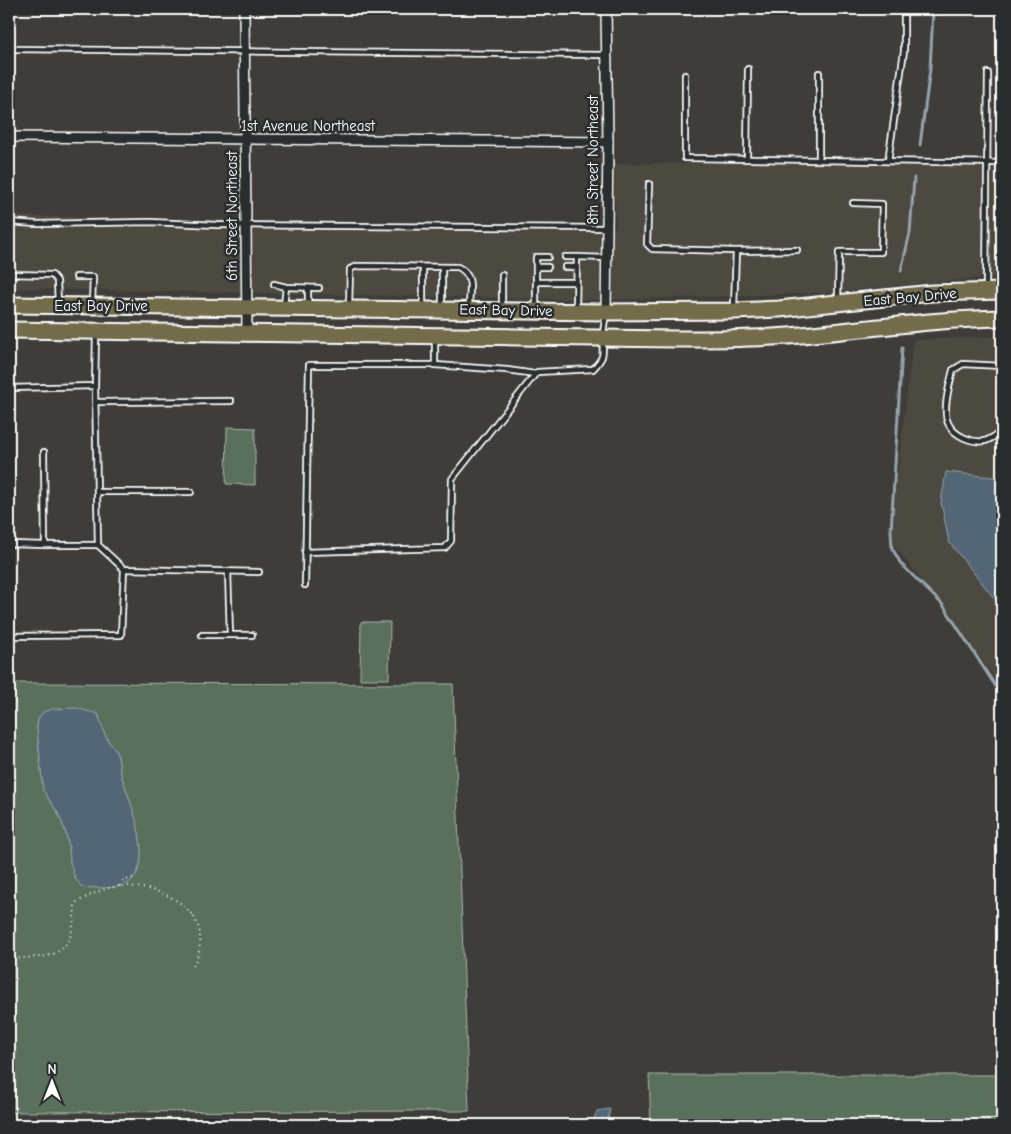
<svg xmlns="http://www.w3.org/2000/svg" width="1011" height="1134" viewBox="0 0 1011 1134" font-family="'Comic Neue',sans-serif">
<style>
.built{fill:#4c4841}
.green{fill:#5a705c;stroke:#acb8ae;fill-rule:evenodd}
.water{fill:#536675;stroke:#98a3ac}
.lines{fill:none;stroke-linecap:round;stroke-linejoin:round}
.stream{stroke:#98a3ac;stroke-width:3}
.service-casing{stroke:#fff;stroke-width:8}
.minor-casing{stroke:#fff;stroke-width:12}
.primary-casing{stroke:#fff;stroke-width:19}
.path{stroke:#fff;stroke-width:2;stroke-dasharray:1 4;stroke-linecap:butt}
.service{stroke:#2a2d2e;stroke-width:4.5}
.minor{stroke:#2a2d2e;stroke-width:9}
.primary{stroke:#726c4b;stroke-width:15}
.labels{text-anchor:middle;stroke-width:5;stroke-linejoin:round;paint-order:stroke}
.street-label{font-size:15px;fill:#fff;stroke:#2a2d2e}
</style>
<rect width="100%" height="100%" fill="#3e3d39"/>
<filter id="ink" filterUnits="userSpaceOnUse"><feTurbulence type="fractalNoise" baseFrequency=".02" numOctaves="2"/><feDisplacementMap in="SourceGraphic" scale="10" xChannelSelector="R" yChannelSelector="G"/><feConvolveMatrix kernelMatrix="1 2 1 2 8 2 1 2 1" color-interpolation-filters="sRGB"/></filter>
<g filter="url(#ink)">
<g class="built">
<path d="M 1002,160 L 1002,276 L 823,293 L 612,300 L 613,228 L 616,227 L 614,164 Z"/>
<path d="M 9,216 L 240,220 L 241,293 L 9,288 Z"/>
<path d="M 252,221 L 601,228 L 600,300 L 252,293 Z"/>
<path d="M 1002,336 L 1002,478 L 947,472 L 1001,607 L 999,515 L 1002,502 L 1002,687 L 890,539 L 913,340 Z"/>
</g>
<g class="green">
<path d="M 227,427 L 255,428 L 255,485 L 226,484 Z"/>
<path d="M 361,622 L 390,622 L 389,679 L 360,679 Z"/>
<path d="M 9,683 L 453,684 L 469,1111 L 9,1112 ZM 98,714 C 101,722 103,732 107,739 C 109,744 114,747 116,752 C 119,758 119,767 121,774 C 129,801 155,858 131,881 C 122,889 94,888 82,887 L 70,862 L 69,847 L 65,830 L 58,813 L 43,790 L 37,728 L 38,719 Z"/>
<path d="M 649,1075 L 1002,1075 L 1002,1125 L 651,1125 Z"/>
</g>
<g class="water">
<path d="M 946,472 L 1002,478 L 1002,502 L 999,515 L 1002,608 L 949,542 L 941,502 Z"/>
<path d="M 76,708 L 98,714 C 101,722 103,732 107,739 C 109,744 114,747 116,752 C 119,758 119,767 121,774 C 129,801 155,857 131,881 C 122,890 94,888 82,887 L 75,878 L 70,862 L 69,847 L 65,830 L 58,813 L 43,790 L 37,728 L 38,719 L 43,712 L 53,709 Z"/>
<path d="M 610,1109 L 607,1125 L 591,1125 L 597,1111 Z"/>
</g>
<g class="lines">
<g class="stream">
<path d="M 920,145 L 930,69 L 933,11"/>
<path d="M 901,271 L 910,233 L 914,178"/>
<path d="M 902,348 L 891,531 L 892,548 L 901,564 L 943,605 L 1002,696"/>
</g>
<defs>
<g id="service">
<path d="M 9,49 L 607,55"/>
<path d="M 685,75 L 685,158 L 1002,163"/>
<path d="M 747,159 L 748,69"/>
<path d="M 819,160 L 819,73"/>
<path d="M 888,161 L 904,51 L 904,9"/>
<path d="M 649,184 L 647,244 L 652,249 L 736,251"/>
<path d="M 9,222 L 36,224 L 150,222 L 217,225 L 607,228"/>
<path d="M 565,257 L 577,257"/>
<path d="M 536,267 L 548,267"/>
<path d="M 565,267 L 577,267"/>
<path d="M 9,274 L 52,275 L 57,281 L 58,304"/>
<path d="M 502,275 L 502,309"/>
<path d="M 76,277 L 93,277 L 92,304"/>
<path d="M 536,282 L 576,282"/>
<path d="M 274,284 L 286,287 L 319,288"/>
<path d="M 308,288 L 308,306"/>
<path d="M 986,289 L 988,73"/>
<path d="M 838,299 L 839,252 L 881,252 L 882,204 L 853,203"/>
<path d="M 284,306 L 286,287"/>
<path d="M 349,307 L 350,269 L 357,266 L 458,267 C 475,276 469,290 469,307"/>
<path d="M 734,307 L 736,251 L 797,250"/>
<path d="M 423,308 L 423,267"/>
<path d="M 442,308 L 442,267"/>
<path d="M 576,308 L 577,257 L 607,258"/>
<path d="M 536,309 L 536,257 L 548,257"/>
<path d="M 435,365 L 507,370 L 535,374"/>
<path d="M 1002,366 L 963,364 L 953,370 C 950,383 942,410 948,423 C 954,436 972,443 985,441 C 991,439 997,435 1002,432"/>
<path d="M 9,388 L 95,386 L 96,334"/>
<path d="M 96,402 L 231,401"/>
<path d="M 97,492 L 191,492"/>
<path d="M 9,544 L 45,545 L 44,452"/>
<path d="M 45,545 L 98,545 L 95,386"/>
<path d="M 98,545 L 124,569 L 259,572"/>
<path d="M 305,552 L 445,548 L 451,541 L 452,479 L 537,372 L 593,369 C 606,355 602,355 603,337 C 603,329 605,321 606,313"/>
<path d="M 305,585 L 309,365 L 435,365 L 435,339"/>
<path d="M 202,635 L 230,635 L 228,572"/>
<path d="M 230,635 L 252,635"/>
<path d="M 9,636 L 121,635 L 124,569"/>
</g>
<g id="minor">
<path d="M 244,9 L 247,332"/>
<path d="M 9,137 L 608,142"/>
<path d="M 606,312 L 608,142 L 606,9"/>
</g>
<g id="primary">
<path d="M 9,305 L 606,312 L 734,311 L 779,309 L 932,293 L 1002,291"/>
<path d="M 9,330 L 675,339 C 717,339 759,339 801,335 C 868,329 935,319 1002,318"/>
</g>
</defs>
<use href="#service" class="service-casing"/>
<use href="#minor" class="minor-casing"/>
<use href="#primary" class="primary-casing"/>
<g class="path">
<path d="M 120,886 L 123,881 L 135,877"/>
<path d="M 9,961 C 19,957 29,958 40,957 C 73,953 73,931 75,904 L 77,902 C 91,895 105,887 120,886 C 128,885 136,887 143,888 C 183,895 215,924 193,966"/>
</g>
<use href="#service" class="service"/>
<use href="#minor" class="minor"/>
<use href="#primary" class="primary"/>
</g>
</g>
<g class="labels">
<g class="street-label">
<text x="308" y="131">1st Avenue Northeast</text>
<text transform="translate(593 160) rotate(-90)" y="5">8th Street Northeast</text>
<text transform="translate(232 216) rotate(-90)" y="5">6th Street Northeast</text>
<text transform="translate(910 297) rotate(-5)" y="5">East Bay Drive</text>
<text x="101" y="311">East Bay Drive</text>
<text transform="translate(506 310) rotate(1)" y="5">East Bay Drive</text>
</g>
</g>
<rect width="1011" height="1134" fill="none" stroke="#2a2d2e" stroke-width="30"/>
<rect x="15" y="15" width="981" height="1104" fill="none" stroke="#fff" stroke-width="2" filter="url(#ink)"/>
<g transform="translate(52 1082)" stroke="#2a2d2e" stroke-width="4" paint-order="stroke">
<path d="M0-4L9 19L0 12L-9 19Z" fill="#ffffff"/>
<text y="-8" font-size="14" font-weight="bold" text-anchor="middle" fill="#ffffff">N</text>
</g>
</svg>
